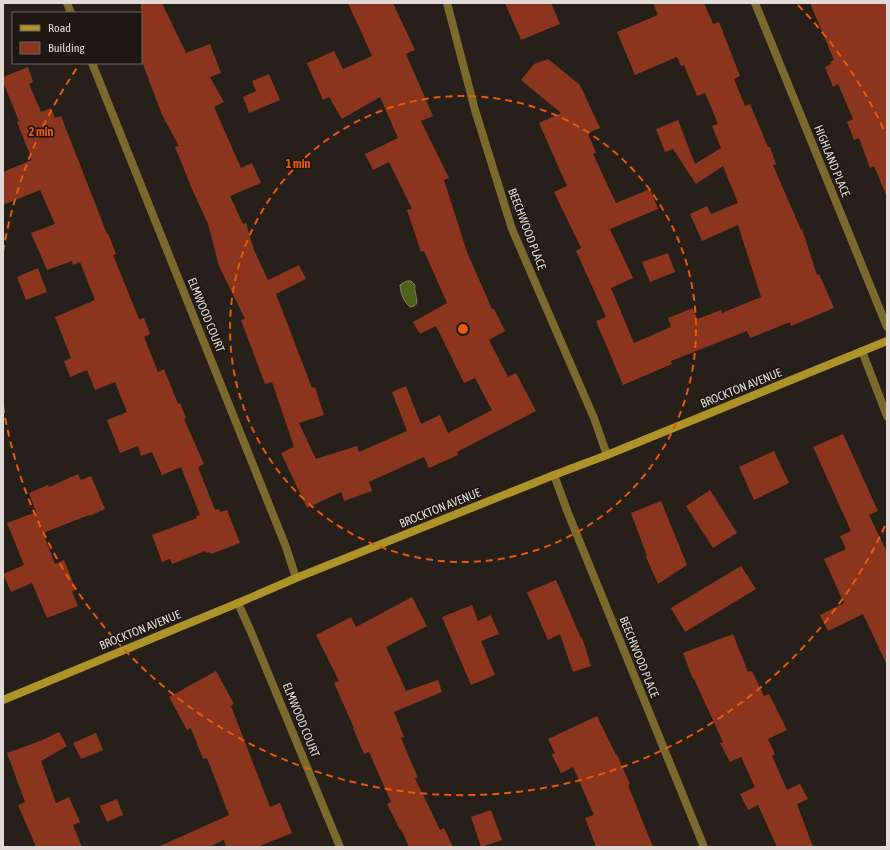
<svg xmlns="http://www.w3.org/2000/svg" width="890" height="850" viewBox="0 0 890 850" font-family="'Asap Condensed',sans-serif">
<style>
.water{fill:#4e621c;stroke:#7a8654}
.building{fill:#8b351f}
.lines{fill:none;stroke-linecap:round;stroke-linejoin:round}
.minor{stroke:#7a6a2e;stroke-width:8}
.secondary{stroke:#ae9328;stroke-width:8}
.ring{fill:none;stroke:#e8590c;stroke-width:2;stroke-dasharray:7 5}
.labels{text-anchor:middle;stroke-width:3.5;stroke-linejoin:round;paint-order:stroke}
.street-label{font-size:12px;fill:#e0dbd7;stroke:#1e1711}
.centre{fill:#e8590c;stroke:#1e1711;stroke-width:2}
.ring-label{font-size:12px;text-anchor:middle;font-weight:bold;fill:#e8590c;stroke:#1e1711;stroke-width:3.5;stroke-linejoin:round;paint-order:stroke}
</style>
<rect width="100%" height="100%" fill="#27201a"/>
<path class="water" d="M 407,281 L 411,281 L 415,285 C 413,294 423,306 410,307 C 403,301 401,294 400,285 L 403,283 Z"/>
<g class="building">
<path d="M 141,3 L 162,3 L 186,53 L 210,44 L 221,73 L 210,77 L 224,102 L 214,107 L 241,168 L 252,163 L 261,183 L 230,196 L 243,224 L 246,223 L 254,250 L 268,280 L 299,265 L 306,279 L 276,294 L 312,388 L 315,387 L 324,415 L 299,423 L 316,459 L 357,446 L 359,452 L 407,431 L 392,392 L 406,386 L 421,424 L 440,415 L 448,433 L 492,410 L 475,378 L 464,383 L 436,326 L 420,334 L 413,322 L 447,303 L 424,251 L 421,252 L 407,210 L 412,209 L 389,162 L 373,170 L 365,154 L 398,138 L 380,97 L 342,119 L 329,97 L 323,100 L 307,63 L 334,51 L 343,69 L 372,56 L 348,3 L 393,3 L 415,50 L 406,54 L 433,116 L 421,121 L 449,178 L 444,180 L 467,252 L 492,309 L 494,309 L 505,331 L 489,340 L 508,377 L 516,373 L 536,411 L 457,452 L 458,455 L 429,468 L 424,457 L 369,482 L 372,491 L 344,501 L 341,492 L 307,508 L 281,453 L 294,447 L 272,382 L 265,384 L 241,320 L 245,319 L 219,266 L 208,224 L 192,189 L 175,147 L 179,146 L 162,115 L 141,59 Z"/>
<path d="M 505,3 L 551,3 L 560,24 L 521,40 Z"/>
<path d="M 653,3 L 704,3 L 713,24 L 719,22 L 740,76 L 734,79 L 745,106 L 750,104 L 768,147 L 770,147 L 776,164 L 773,165 L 801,230 L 802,229 L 817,275 L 819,274 L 834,308 L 791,326 L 790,322 L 750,338 L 747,331 L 671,361 L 672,364 L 623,385 L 596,321 L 606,317 L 576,251 L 581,248 L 554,192 L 567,186 L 539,123 L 561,113 L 521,80 L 534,64 L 548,59 L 580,85 L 600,128 L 588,133 L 596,153 L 593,154 L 616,203 L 650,189 L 658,209 L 610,229 L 633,278 L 611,288 L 634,343 L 671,327 L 668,318 L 693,308 L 697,319 L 721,310 L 722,313 L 761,297 L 738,225 L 702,241 L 690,214 L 707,206 L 711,214 L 738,203 L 723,166 L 696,184 L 673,149 L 665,152 L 656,129 L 678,120 L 695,164 L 721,148 L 712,126 L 718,124 L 705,93 L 697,96 L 684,65 L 681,66 L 677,57 L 635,75 L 617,32 L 658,15 Z"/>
<path d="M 810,3 L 887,3 L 887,197 L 874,166 L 870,168 L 859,138 L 854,140 L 847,122 L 853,119 L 838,84 L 833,87 L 825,67 L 831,64 L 830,62 L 834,60 Z"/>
<path d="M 28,67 L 33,82 L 29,84 L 41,112 L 51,108 L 55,118 L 61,116 L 107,234 L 108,233 L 116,254 L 113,255 L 139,319 L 144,318 L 150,334 L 144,337 L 158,372 L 164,369 L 178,404 L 180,403 L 186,418 L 184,419 L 204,464 L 198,467 L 215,510 L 219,509 L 220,512 L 227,510 L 240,543 L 211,554 L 210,552 L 206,553 L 205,551 L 172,564 L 170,559 L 162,562 L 152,535 L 197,518 L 196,516 L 200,515 L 181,467 L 162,475 L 152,452 L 141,456 L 138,446 L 120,453 L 107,420 L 127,412 L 115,382 L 95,390 L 87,370 L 70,377 L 64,361 L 71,358 L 55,317 L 95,300 L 80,262 L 73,265 L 72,261 L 47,270 L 31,233 L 55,224 L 40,190 L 3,205 L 3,172 L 32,160 L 17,122 L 19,121 L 3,82 L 3,77 Z"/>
<path d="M 269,74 L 280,100 L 249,113 L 243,97 L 256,91 L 252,81 Z"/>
<path d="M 668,253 L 675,272 L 650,282 L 642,262 Z"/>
<path d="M 38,268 L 47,292 L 26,300 L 17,277 Z"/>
<path d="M 843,434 L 878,511 L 869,515 L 887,552 L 887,665 L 863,614 L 828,631 L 820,615 L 844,603 L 824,559 L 846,549 L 840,536 L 851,531 L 813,447 Z"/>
<path d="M 774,451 L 789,483 L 754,500 L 739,467 Z"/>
<path d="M 78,474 L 81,480 L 91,476 L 105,509 L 89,516 L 89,515 L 43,533 L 55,564 L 64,560 L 76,590 L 72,591 L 78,606 L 47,618 L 32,583 L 11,592 L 3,574 L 24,565 L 7,523 L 36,512 L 29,493 L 48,485 L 49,487 Z"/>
<path d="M 710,490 L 737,533 L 713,548 L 686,506 Z"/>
<path d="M 661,501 L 687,565 L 658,584 L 646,557 L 647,556 L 631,513 Z"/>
<path d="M 741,566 L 756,589 L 685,632 L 671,608 Z"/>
<path d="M 556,580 L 581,638 L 582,637 L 591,666 L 573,672 L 560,634 L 548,640 L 527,592 Z"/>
<path d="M 412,597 L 427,626 L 386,647 L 406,691 L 438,680 L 442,692 L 394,712 L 404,737 L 401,738 L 418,778 L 415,778 L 440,830 L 444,828 L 453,847 L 409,847 L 401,829 L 400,830 L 387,804 L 391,802 L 369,752 L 364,754 L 353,728 L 354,728 L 334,683 L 339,681 L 316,635 L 351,617 L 356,627 Z"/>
<path d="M 472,605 L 478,621 L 491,615 L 499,634 L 481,641 L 495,675 L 471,685 L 442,617 Z"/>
<path d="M 733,634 L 748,672 L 752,671 L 764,696 L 769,694 L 787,730 L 768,739 L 775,754 L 772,756 L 787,790 L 800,784 L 808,799 L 797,804 L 813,847 L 777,847 L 758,805 L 748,810 L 740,794 L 755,787 L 741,757 L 730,762 L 720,743 L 723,742 L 694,679 L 693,679 L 683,653 Z"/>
<path d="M 216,671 L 234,704 L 231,706 L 270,807 L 280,803 L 292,833 L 257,847 L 226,847 L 224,840 L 209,847 L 158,847 L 229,815 L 207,758 L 203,759 L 191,728 L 187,730 L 169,697 Z"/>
<path d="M 597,716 L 616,755 L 617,755 L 630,784 L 628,785 L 653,847 L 596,847 L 585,818 L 594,815 L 573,767 L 561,773 L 552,755 L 555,753 L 548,739 Z"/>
<path d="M 59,732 L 67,746 L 41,761 L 56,803 L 69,797 L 80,822 L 73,825 L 82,847 L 36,847 L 18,805 L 25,802 L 7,753 L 40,741 Z"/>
<path d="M 96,733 L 103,750 L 81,759 L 73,743 Z"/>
<path d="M 117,799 L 123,815 L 107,822 L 100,806 Z"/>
<path d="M 491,810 L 502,840 L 481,847 L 471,817 Z"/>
</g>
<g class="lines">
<g class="minor">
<path d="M 67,3 L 71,13"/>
<path d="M 447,3 L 475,110 L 512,229 L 594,418 L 607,455"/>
<path d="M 755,3 L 887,327"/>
<path d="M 92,63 L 286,547 L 296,578"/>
<path d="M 862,351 L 887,416"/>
<path d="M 554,475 L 568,513 L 704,847"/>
<path d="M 238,603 L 251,632 L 340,847"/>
</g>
<path class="secondary" d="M 3,700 L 238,603 L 296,578 L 554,475 L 607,455 L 887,341"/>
</g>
<g class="ring">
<circle cx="463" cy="329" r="233"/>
<path d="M885 526A466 466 0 0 1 3 406M3 252A466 466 0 0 1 79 65M798 5A466 466 0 0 1 885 132"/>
</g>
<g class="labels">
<g class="street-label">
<text transform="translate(832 161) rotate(68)" y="4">HIGHLAND PLACE</text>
<text transform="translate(527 229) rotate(69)" y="4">BEECHWOOD PLACE</text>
<text transform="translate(206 315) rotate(68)" y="4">ELMWOOD COURT</text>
<text transform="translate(741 388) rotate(-22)" y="4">BROCKTON AVENUE</text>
<text transform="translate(440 508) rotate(-22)" y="4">BROCKTON AVENUE</text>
<text transform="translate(140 630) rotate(-22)" y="4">BROCKTON AVENUE</text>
<text transform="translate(639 657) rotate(68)" y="4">BEECHWOOD PLACE</text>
<text transform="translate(301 720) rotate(68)" y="4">ELMWOOD COURT</text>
</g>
</g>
<circle cx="463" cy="329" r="6" class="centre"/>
<g class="ring-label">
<text x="41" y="136">2 min</text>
<text x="298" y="168">1 min</text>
</g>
<rect width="890" height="850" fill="none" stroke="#e0dbd7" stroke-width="8"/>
<rect x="12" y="12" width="130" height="52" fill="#1e1711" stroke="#6c6560"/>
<rect x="20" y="25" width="20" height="6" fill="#ae9328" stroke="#6c6560"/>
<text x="48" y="32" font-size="12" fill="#e0dbd7">Road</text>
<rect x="20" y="42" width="20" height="12" fill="#8b351f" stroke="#6c6560"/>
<text x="48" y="52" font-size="12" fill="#e0dbd7">Building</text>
</svg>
